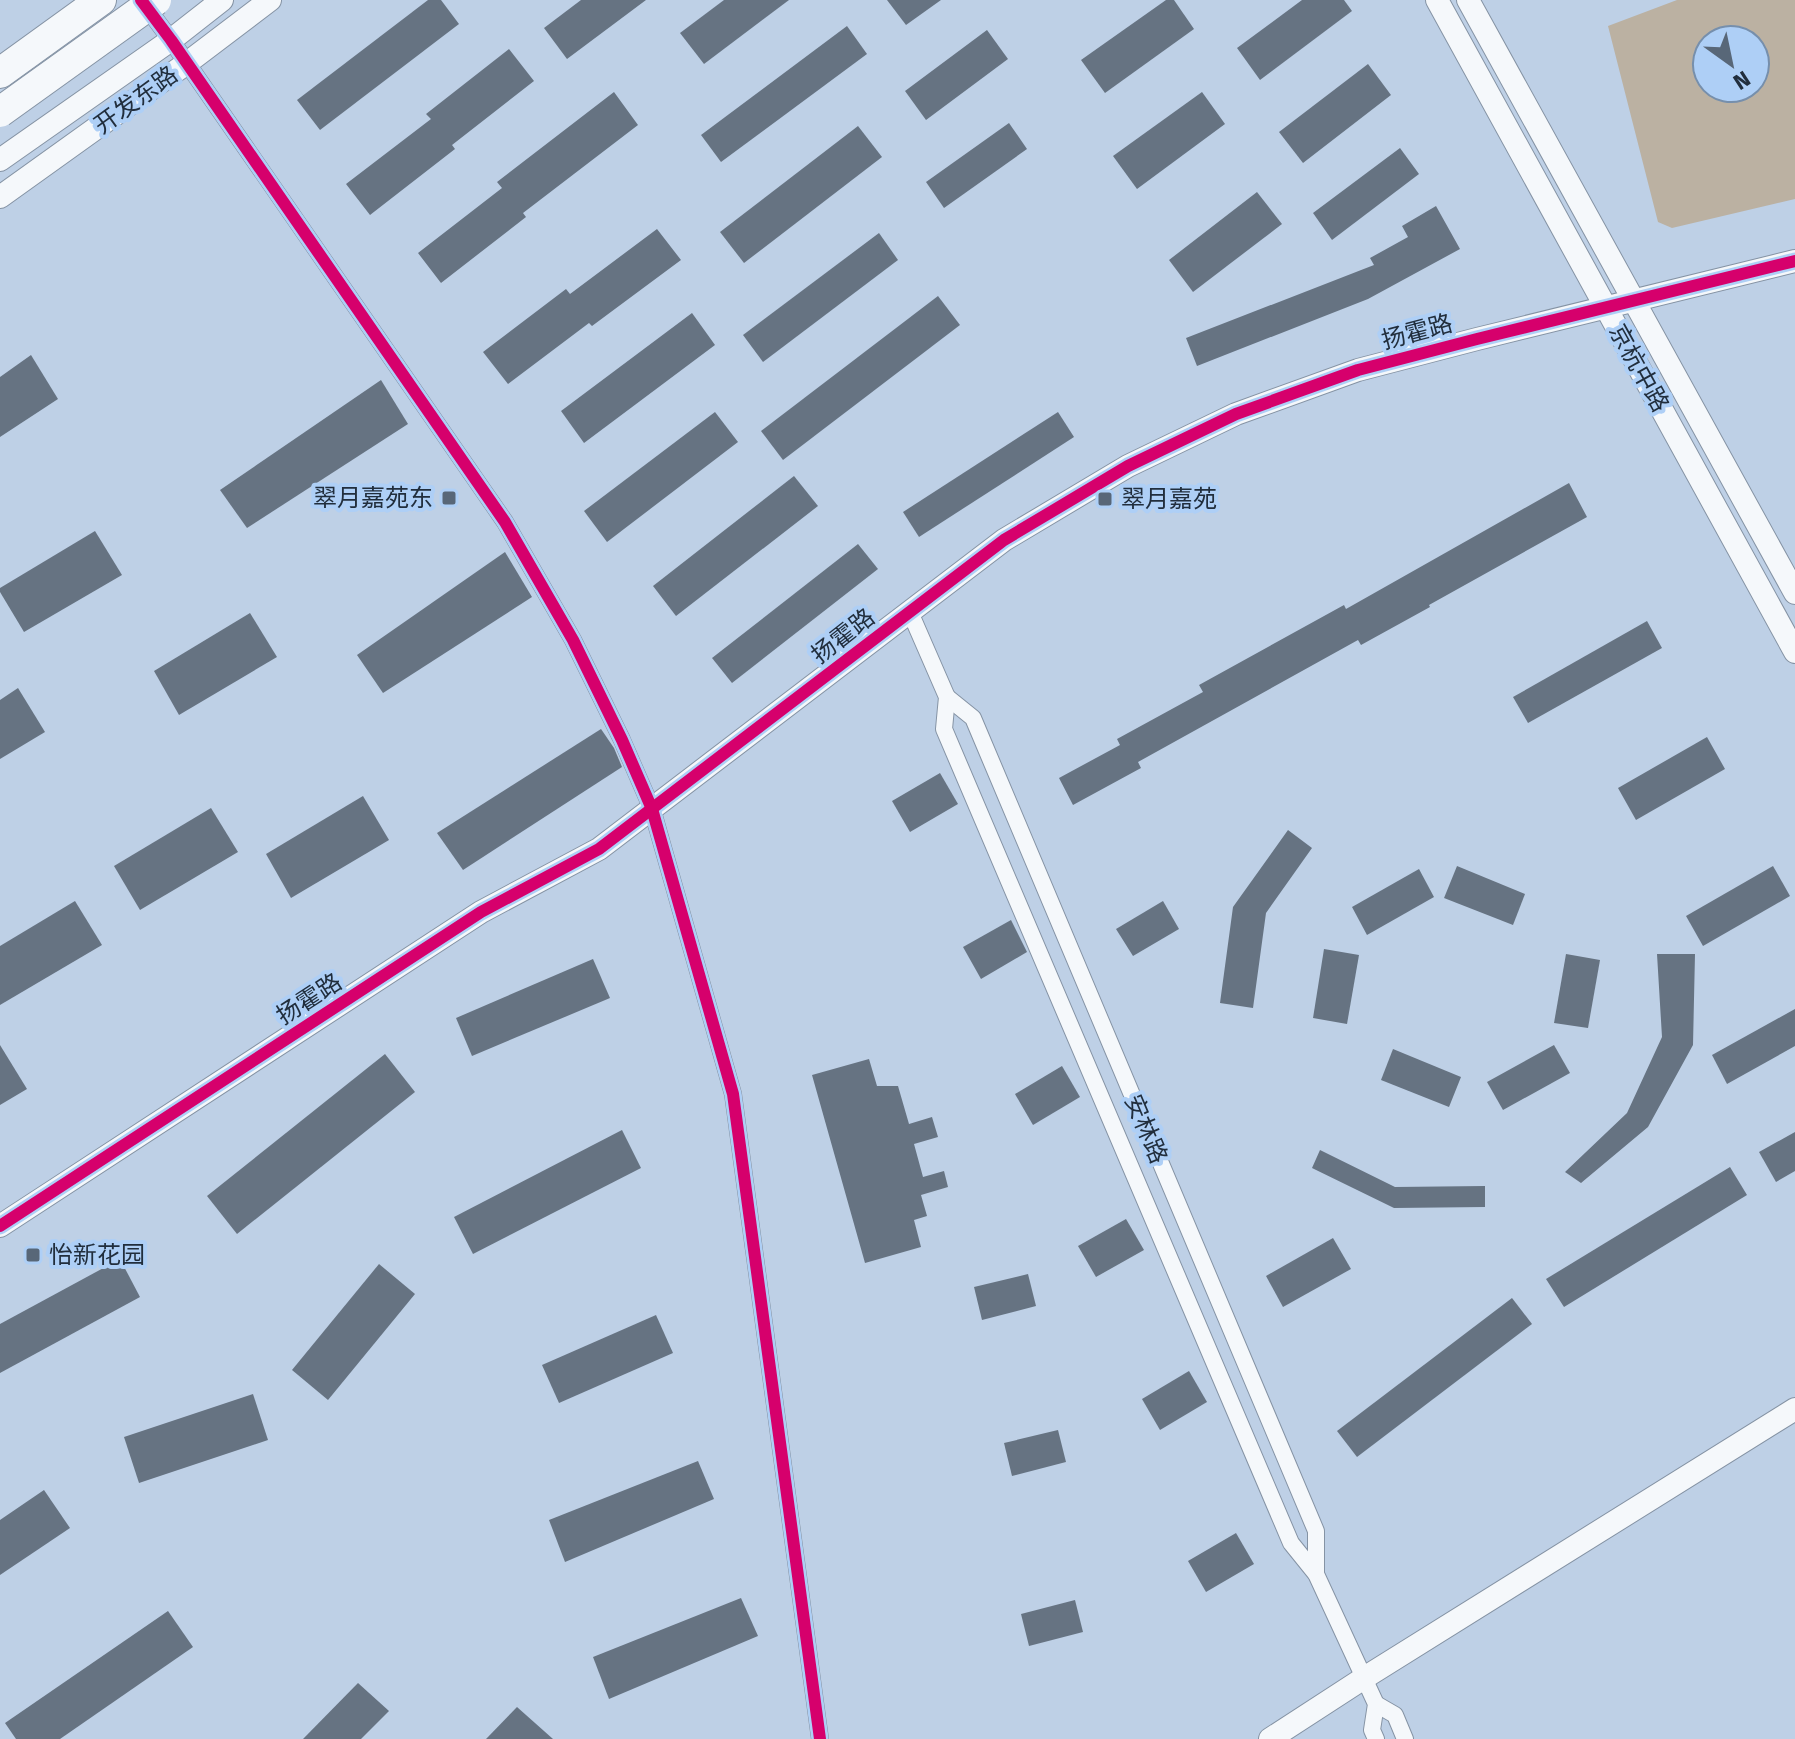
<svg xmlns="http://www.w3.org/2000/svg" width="1795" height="1739" viewBox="0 0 1795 1739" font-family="'Fira Sans','Noto Sans SC',sans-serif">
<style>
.green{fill:#bbb1a2;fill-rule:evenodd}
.building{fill:#667382}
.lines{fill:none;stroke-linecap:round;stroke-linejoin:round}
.street-casing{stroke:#8593a4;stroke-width:18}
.secondary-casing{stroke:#8593a4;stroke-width:24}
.highway-casing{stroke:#8593a4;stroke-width:32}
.street{stroke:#f5f8fb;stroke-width:16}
.secondary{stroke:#f5f8fb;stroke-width:22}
.highway{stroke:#f5f8fb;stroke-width:30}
.highway-bridge-casing{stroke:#8593a4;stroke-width:32;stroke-linecap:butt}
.highway-bridge{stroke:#f5f8fb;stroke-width:30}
.cycleway-casing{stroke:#aecff6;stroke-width:17}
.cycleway{stroke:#d6006c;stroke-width:12}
.poi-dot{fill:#586778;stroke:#aecff6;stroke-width:3}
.labels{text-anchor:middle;stroke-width:8;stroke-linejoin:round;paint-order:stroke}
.street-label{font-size:24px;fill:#212e3d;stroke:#aecff6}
.poi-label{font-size:24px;fill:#212e3d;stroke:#aecff6;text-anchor:start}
</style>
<rect width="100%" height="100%" fill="#bed0e6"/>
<path class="green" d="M 1677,0 L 1795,0 L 1795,199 L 1672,228 L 1658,222 L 1608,26 ZM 1707,40 L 1755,40 L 1755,88 L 1707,88 Z"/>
<g class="building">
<path d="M 428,0 L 441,0 L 459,24 L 320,130 L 297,100 Z"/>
<path d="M 581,0 L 646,0 L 567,59 L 544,28 Z"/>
<path d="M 724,0 L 789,0 L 704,64 L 680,33 Z"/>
<path d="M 887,0 L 941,0 L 906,25 Z"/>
<path d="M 1166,0 L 1174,0 L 1194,29 L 1105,93 L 1081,60 Z"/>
<path d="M 1302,0 L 1344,0 L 1352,11 L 1260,80 L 1237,48 Z"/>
<path d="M 847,26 L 867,54 L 721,162 L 701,135 Z"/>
<path d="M 987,30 L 1008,59 L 926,120 L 905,91 Z"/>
<path d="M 509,49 L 534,81 L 452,145 L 455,149 L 370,215 L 346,184 L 431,119 L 426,114 Z"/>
<path d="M 1368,64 L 1391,95 L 1303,163 L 1279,132 Z"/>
<path d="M 614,92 L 638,125 L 523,213 L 526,217 L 441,283 L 418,253 L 502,188 L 497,182 Z"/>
<path d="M 1202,92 L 1225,124 L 1137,189 L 1113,156 Z"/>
<path d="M 1009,123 L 1027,149 L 944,208 L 926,182 Z"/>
<path d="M 858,126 L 882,157 L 744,263 L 720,232 Z"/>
<path d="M 1400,148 L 1419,174 L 1332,240 L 1313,213 Z"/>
<path d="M 1257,192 L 1282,224 L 1193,292 L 1169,260 Z"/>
<path d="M 1436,206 L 1460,249 L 1368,299 L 1197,366 L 1186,338 L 1374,265 L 1370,258 L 1408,237 L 1402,226 Z"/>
<path d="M 657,229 L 681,260 L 592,326 L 589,323 L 508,384 L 483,352 L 566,289 L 570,294 Z"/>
<path d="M 879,233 L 898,260 L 763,362 L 743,335 Z"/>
<path d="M 938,296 L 960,325 L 783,460 L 761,431 Z"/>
<path d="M 692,313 L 715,345 L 584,443 L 561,411 Z"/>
<path d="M 31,355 L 58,399 L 0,437 L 0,377 Z"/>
<path d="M 381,380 L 408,424 L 247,528 L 220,490 Z"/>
<path d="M 715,412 L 738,442 L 607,542 L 584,511 Z"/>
<path d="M 1058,412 L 1074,437 L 919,537 L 903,512 Z"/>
<path d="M 794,476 L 818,506 L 676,616 L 653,586 Z"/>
<path d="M 1569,483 L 1587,517 L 1429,605 L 1430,607 L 1361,645 L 1358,640 L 1138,762 L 1141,768 L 1073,805 L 1059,778 L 1120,745 L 1117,739 L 1203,692 L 1199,685 L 1344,605 L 1346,609 Z"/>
<path d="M 95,531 L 122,575 L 24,632 L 0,592 L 0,588 Z"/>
<path d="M 858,544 L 878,569 L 732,683 L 712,658 Z"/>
<path d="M 505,552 L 532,597 L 383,693 L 357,655 Z"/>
<path d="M 250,613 L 277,657 L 179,715 L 154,671 Z"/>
<path d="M 1647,621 L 1662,648 L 1528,723 L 1513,697 Z"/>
<path d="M 18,688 L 45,732 L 0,759 L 0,700 Z"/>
<path d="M 601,729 L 614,748 L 622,767 L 463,870 L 437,833 Z"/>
<path d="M 1707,737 L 1725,769 L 1636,820 L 1618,788 Z"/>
<path d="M 940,773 L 958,804 L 910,832 L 892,801 Z"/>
<path d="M 363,796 L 389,840 L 291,898 L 266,854 Z"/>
<path d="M 211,808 L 238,852 L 140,910 L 114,866 Z"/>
<path d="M 1288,830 L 1312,848 L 1266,913 L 1253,1008 L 1220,1003 L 1233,907 Z"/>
<path d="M 1457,866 L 1525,894 L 1513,925 L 1444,898 Z"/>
<path d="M 1773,866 L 1790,896 L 1703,946 L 1686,916 Z"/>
<path d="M 1419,869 L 1434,897 L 1367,935 L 1352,907 Z"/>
<path d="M 75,901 L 102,945 L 0,1005 L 0,946 Z"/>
<path d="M 1163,901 L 1179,929 L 1133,956 L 1116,929 Z"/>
<path d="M 1011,920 L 1027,952 L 981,979 L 963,947 Z"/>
<path d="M 1324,949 L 1359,955 L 1347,1024 L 1313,1018 Z"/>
<path d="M 1566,954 L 1600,960 L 1588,1028 L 1554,1023 Z"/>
<path d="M 1657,954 L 1695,954 L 1693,1045 L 1648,1127 L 1581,1183 L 1565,1172 L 1627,1113 L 1662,1037 Z"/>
<path d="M 593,959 L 610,998 L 472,1056 L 456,1018 Z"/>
<path d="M 1795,1009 L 1795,1046 L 1727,1084 L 1712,1055 Z"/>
<path d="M 0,1045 L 27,1089 L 0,1105 Z"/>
<path d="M 1554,1045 L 1570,1073 L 1503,1110 L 1487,1082 Z"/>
<path d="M 1393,1049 L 1461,1077 L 1449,1107 L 1381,1080 Z"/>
<path d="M 385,1054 L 415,1092 L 237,1234 L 207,1196 Z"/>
<path d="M 869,1059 L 877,1086 L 898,1086 L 909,1124 L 932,1117 L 938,1137 L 914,1144 L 923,1177 L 944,1171 L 948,1187 L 921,1195 L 927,1216 L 914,1220 L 921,1247 L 865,1263 L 812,1075 Z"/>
<path d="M 1062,1066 L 1080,1097 L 1033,1125 L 1015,1094 Z"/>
<path d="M 622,1130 L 641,1168 L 473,1254 L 454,1217 Z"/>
<path d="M 1795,1132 L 1795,1171 L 1776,1182 L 1759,1152 Z"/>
<path d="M 1320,1150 L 1395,1187 L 1485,1186 L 1485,1207 L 1394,1208 L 1312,1168 Z"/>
<path d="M 1730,1167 L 1747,1195 L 1564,1307 L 1546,1279 Z"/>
<path d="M 1126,1219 L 1144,1250 L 1096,1277 L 1078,1246 Z"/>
<path d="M 1333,1238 L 1351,1269 L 1283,1307 L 1266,1276 Z"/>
<path d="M 120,1259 L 140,1297 L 0,1373 L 0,1324 Z"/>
<path d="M 379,1264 L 415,1294 L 328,1400 L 292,1370 Z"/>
<path d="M 1028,1274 L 1036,1306 L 982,1320 L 974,1287 Z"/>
<path d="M 1512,1298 L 1532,1324 L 1357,1457 L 1337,1431 Z"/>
<path d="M 656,1315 L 673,1353 L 559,1403 L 542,1365 Z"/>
<path d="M 1189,1371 L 1207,1402 L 1160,1430 L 1142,1399 Z"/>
<path d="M 253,1394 L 268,1440 L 139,1483 L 124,1437 Z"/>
<path d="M 1058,1430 L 1066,1462 L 1012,1476 L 1004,1443 Z"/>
<path d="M 698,1461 L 714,1499 L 565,1562 L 549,1520 Z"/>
<path d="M 44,1490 L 70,1528 L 0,1575 L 0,1520 Z"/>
<path d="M 1236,1533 L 1254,1564 L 1206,1592 L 1188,1561 Z"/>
<path d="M 741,1598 L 758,1636 L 609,1699 L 593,1657 Z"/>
<path d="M 1075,1600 L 1083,1632 L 1029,1646 L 1021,1614 Z"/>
<path d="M 168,1611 L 193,1647 L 60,1739 L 16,1739 L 5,1723 Z"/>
<path d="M 358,1683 L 389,1711 L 361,1739 L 303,1739 Z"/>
<path d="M 517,1707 L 553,1739 L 486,1739 Z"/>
</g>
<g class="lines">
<defs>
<g id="street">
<path d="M 144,4 L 171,40 L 505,522 L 573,640 L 622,740 L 652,809 L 733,1094 L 820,1739"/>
<path d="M 910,612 L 947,697 L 944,729 L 1291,1543 L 1316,1574 L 1376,1704 L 1372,1730 L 1376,1739"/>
<path d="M 947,697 L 973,718 L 1316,1531 L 1316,1574"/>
<path d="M 1376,1704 L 1395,1715 L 1405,1739"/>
</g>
<g id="secondary">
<path d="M 1437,0 L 1795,652"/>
<path d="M 1468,0 L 1795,593"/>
<path d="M 0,160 L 171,40 L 222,0"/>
<path d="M 0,197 L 187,63 L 270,0"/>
<path d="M 0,1226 L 481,912 L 599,849 L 1004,540 L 1128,466 L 1236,414 L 1358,370 L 1477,339 L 1795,261"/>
<path d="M 1270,1739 L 1364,1678 L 1795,1409"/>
</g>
<path id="highway" d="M 0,73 L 101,0"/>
</defs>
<use href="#street" class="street-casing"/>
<use href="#secondary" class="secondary-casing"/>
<use href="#highway" class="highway-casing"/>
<use href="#street" class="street"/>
<use href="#secondary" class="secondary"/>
<use href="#highway" class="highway"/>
<defs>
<path id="highway-bridge" d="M 0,112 L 156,0"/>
</defs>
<use href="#highway-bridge" class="highway-bridge-casing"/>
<use href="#highway-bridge" class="highway-bridge"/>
<defs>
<g id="cycleway">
<path d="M 141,0 L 171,40 L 505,522 L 573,640 L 622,740 L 652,809 L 733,1094 L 820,1739"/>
<path d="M 0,1226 L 481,912 L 599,849 L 1004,540 L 1128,466 L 1236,414 L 1358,370 L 1477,339 L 1795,261"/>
</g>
</defs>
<use href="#cycleway" class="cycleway-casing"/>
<use href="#cycleway" class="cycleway"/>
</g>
<g class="poi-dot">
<rect x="441" y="490" width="16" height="16" rx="4"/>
<rect x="1097" y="491" width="16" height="16" rx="4"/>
<rect x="25" y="1247" width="16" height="16" rx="4"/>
</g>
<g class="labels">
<g class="street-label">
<text transform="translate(136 100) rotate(-36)" y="8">开发东路</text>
<text transform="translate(1417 332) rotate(-15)" y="8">扬霍路</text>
<text transform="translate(1639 368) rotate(61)" y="8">京杭中路</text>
<text transform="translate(843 636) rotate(-38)" y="8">扬霍路</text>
<text transform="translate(309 999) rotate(-33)" y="8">扬霍路</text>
<text transform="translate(1146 1129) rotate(67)" y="8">安林路</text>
</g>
<g class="poi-label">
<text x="433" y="506" text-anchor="end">翠月嘉苑东</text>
<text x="1121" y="507">翠月嘉苑</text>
<text x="49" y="1263">怡新花园</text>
</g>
</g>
<g transform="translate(1731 64) rotate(147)"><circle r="38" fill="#aecff6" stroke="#768fac" stroke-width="2"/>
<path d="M0-6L14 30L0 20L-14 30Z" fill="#586778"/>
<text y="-12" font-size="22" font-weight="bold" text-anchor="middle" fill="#212e3d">N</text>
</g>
</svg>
